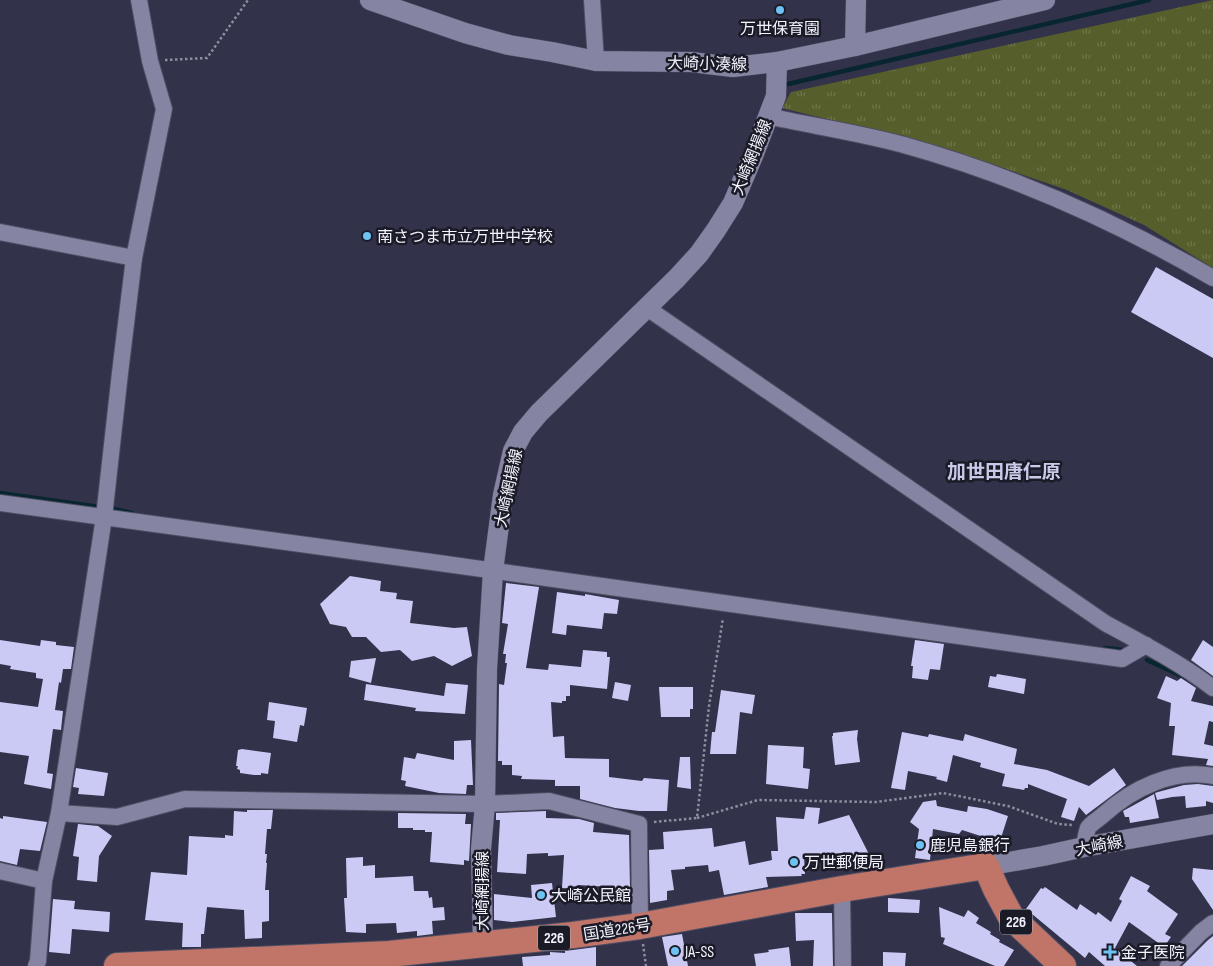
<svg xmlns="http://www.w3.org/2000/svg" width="1213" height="966" viewBox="0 0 1213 966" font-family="'Sofia Sans Condensed','Noto Sans JP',sans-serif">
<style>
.park{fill:url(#park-tufts)}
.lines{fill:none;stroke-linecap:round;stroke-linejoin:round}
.stream{stroke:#07262f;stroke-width:4.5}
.building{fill:#cacaf5}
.minor-casing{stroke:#4e4d62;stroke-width:18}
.tertiary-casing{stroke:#4e4d62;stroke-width:21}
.trunk-casing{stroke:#4e4d62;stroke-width:28}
.path{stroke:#8e8ea0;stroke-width:2.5;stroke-dasharray:2.5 2.5;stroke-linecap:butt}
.minor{stroke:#8585a3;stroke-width:16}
.tertiary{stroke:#8585a3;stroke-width:20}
.trunk{stroke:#c17468;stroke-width:26}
.poi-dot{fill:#6dc2f3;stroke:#1b1b27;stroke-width:2}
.labels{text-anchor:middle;stroke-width:5;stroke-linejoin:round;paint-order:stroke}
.shield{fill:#1b1b27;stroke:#b2b2be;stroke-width:1}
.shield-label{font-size:15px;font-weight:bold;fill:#f3f3fe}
.poi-label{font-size:16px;fill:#f3f3fe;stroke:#1b1b27;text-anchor:start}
.street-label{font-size:16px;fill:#f3f3fe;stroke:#1b1b27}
.quarter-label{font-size:19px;font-weight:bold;fill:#c9caea;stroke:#1b1b27}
</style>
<defs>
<pattern id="park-tufts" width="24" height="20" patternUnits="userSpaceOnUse" patternTransform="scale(1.25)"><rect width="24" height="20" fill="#565f2b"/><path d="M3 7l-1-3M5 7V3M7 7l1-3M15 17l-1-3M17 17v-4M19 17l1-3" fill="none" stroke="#6f764b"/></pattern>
</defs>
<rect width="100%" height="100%" fill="#32324b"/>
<path class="park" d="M 1213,0 L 1213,268 L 1144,225 L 1067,190 L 948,149 L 782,108 L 791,92 Z"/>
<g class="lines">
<g class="stream">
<path d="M 788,84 L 1149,0"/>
<path d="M 0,493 L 114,509 L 132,513"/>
<path d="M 1105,648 L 1123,650"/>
<path d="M 1147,660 L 1186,678"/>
</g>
</g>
<g class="building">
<path d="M 1156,267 L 1213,299 L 1213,358 L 1131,312 Z"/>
<path d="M 350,576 L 381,581 L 380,591 L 397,593 L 396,599 L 413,601 L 410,623 L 454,628 L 467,627 L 472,656 L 452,666 L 434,656 L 412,661 L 400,650 L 381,652 L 366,637 L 352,637 L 346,627 L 330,624 L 320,604 Z"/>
<path d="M 506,583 L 539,587 L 526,668 L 548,670 L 549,664 L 581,667 L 583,650 L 607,652 L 607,657 L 610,657 L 607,689 L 570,685 L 570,696 L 566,696 L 566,701 L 562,701 L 562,703 L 551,702 L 553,737 L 564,736 L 565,758 L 609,759 L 609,777 L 642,781 L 644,778 L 669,780 L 667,811 L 639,811 L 615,808 L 580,799 L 580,786 L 555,786 L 555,780 L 521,779 L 522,776 L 512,775 L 512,765 L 502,765 L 502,761 L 498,761 L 499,684 L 504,685 L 507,663 L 505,663 L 506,654 L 503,654 L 508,624 L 502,623 Z"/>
<path d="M 557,592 L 585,596 L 585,594 L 619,600 L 617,614 L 604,613 L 602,629 L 567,625 L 566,635 L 552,633 Z"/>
<path d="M 0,640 L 40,646 L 41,640 L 56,642 L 56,645 L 74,647 L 71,669 L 63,669 L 61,683 L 59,682 L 55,710 L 63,711 L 61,730 L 53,729 L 47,773 L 53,774 L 51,789 L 24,784 L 29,756 L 0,752 L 0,702 L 38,707 L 43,679 L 36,678 L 36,673 L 10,669 L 11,666 L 0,664 Z"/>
<path d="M 915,640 L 944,644 L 940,670 L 930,669 L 928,680 L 912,678 L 913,666 L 911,666 Z"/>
<path d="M 1203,640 L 1213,647 L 1213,676 L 1191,660 Z"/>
<path d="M 376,658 L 371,683 L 349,677 L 351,661 Z"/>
<path d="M 997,674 L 1026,679 L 1024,694 L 988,687 L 990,676 L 996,677 Z"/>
<path d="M 1166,676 L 1177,681 L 1181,678 L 1196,688 L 1191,701 L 1213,706 L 1213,722 L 1209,721 L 1204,744 L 1213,746 L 1213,766 L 1206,765 L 1208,759 L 1172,755 L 1175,726 L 1169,726 L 1171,703 L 1157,698 Z"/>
<path d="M 615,682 L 631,685 L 628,701 L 612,698 Z"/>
<path d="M 446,683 L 468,685 L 465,714 L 415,711 L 416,708 L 364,700 L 366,684 L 444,696 Z"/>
<path d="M 659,687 L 693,687 L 693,709 L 690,709 L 690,717 L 661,717 Z"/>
<path d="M 721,690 L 755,695 L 752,714 L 740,712 L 736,754 L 710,754 L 712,732 L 715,732 Z"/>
<path d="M 269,702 L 307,708 L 304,726 L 300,725 L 297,742 L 273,738 L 275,721 L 267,720 Z"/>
<path d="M 858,730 L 857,739 L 860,762 L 835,765 L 832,736 L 833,736 L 833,733 Z"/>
<path d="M 902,732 L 928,737 L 929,734 L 963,741 L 965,734 L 1017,749 L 1014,764 L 1047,770 L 1089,786 L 1114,768 L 1126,785 L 1086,815 L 1079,807 L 1074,821 L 1061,817 L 1067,799 L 1028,784 L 1028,788 L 1025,788 L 1024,790 L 1002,786 L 1005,774 L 980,767 L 981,763 L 953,755 L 947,782 L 936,779 L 937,777 L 908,771 L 905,790 L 891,788 Z"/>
<path d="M 471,740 L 473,785 L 467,785 L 466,794 L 439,793 L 405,786 L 406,781 L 401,780 L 404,757 L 415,759 L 417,753 L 454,760 L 454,741 Z"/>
<path d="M 768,745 L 804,747 L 803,768 L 810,769 L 808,789 L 766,784 Z"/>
<path d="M 242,749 L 271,753 L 268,774 L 261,773 L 261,775 L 254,775 L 240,773 L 240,770 L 237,769 L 238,766 L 236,766 L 238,750 Z"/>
<path d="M 680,757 L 690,757 L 691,789 L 677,787 Z"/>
<path d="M 76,768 L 108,773 L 104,796 L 78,794 L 79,788 L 73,787 Z"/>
<path d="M 1198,784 L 1213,786 L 1213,803 L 1206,801 L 1206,806 L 1186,808 L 1185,796 L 1172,797 L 1157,800 L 1155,793 L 1158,792 L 1184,785 Z"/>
<path d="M 1154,794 L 1159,818 L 1130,823 L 1129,817 L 1125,817 L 1123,811 Z"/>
<path d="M 936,800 L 937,806 L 967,812 L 968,806 L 987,809 L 1008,816 L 1001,838 L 1000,840 L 991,837 L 990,839 L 962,830 L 959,834 L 933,829 L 930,860 L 915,858 L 919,829 L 910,822 L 923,802 Z"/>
<path d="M 806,807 L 820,808 L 818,824 L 849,815 L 873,862 L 849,868 L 835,869 L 834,855 L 804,856 L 805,874 L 801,874 L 802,876 L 766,877 L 768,887 L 724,895 L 719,870 L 709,872 L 708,865 L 685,867 L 685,869 L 671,870 L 674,890 L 667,891 L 667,900 L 650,903 L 649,850 L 664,849 L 663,832 L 712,828 L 714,847 L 745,841 L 749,865 L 772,860 L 771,851 L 778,851 L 776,817 L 804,819 Z"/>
<path d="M 247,810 L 273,810 L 271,829 L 267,829 L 265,854 L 267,854 L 266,863 L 267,863 L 265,890 L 269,890 L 269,921 L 262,922 L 262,938 L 245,939 L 244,910 L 207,907 L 204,934 L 201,934 L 201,947 L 182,947 L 183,923 L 145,920 L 151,872 L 187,875 L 189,836 L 225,838 L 225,835 L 233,836 L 234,811 L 247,812 Z"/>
<path d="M 546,811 L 546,818 L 579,819 L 594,823 L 593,832 L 629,835 L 630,888 L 621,887 L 621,893 L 609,892 L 610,887 L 578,885 L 578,889 L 562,888 L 564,855 L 548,856 L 548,853 L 527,854 L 526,874 L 497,872 L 500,820 L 496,820 L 496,813 Z"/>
<path d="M 398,813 L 466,814 L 465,824 L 471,824 L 469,861 L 464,860 L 464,865 L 430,862 L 432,832 L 425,832 L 425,830 L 413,830 L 413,828 L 398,828 Z"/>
<path d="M 3,816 L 47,822 L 40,851 L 20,849 L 17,865 L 0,861 L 0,818 L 3,819 Z"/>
<path d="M 78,824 L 98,826 L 112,836 L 99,856 L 97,882 L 77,880 L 79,857 L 73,856 Z"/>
<path d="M 363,857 L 363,866 L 375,865 L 375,878 L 413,876 L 414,891 L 428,891 L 429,898 L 432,897 L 433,908 L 444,907 L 445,920 L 432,921 L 433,934 L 417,936 L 417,931 L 397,933 L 396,923 L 366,924 L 366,933 L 346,932 L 344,898 L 347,898 L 346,858 Z"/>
<path d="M 1193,868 L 1213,870 L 1213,910 L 1192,879 Z"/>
<path d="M 1131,876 L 1150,886 L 1147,891 L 1178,914 L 1165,934 L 1171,937 L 1164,947 L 1129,922 L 1115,948 L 1137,966 L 1105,966 L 1089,952 L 1085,958 L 1026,909 L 1041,888 L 1043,889 L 1045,887 L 1077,910 L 1080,904 L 1096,915 L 1098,912 L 1111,922 L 1122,901 L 1119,899 Z"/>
<path d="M 552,883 L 556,917 L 512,922 L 494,920 L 494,894 L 532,898 L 531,885 Z"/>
<path d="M 888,898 L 920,900 L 919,913 L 888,912 Z"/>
<path d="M 53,899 L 75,901 L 74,909 L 110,912 L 109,932 L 72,929 L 70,954 L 49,952 Z"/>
<path d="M 939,907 L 964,917 L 968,910 L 979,918 L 976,923 L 991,932 L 990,934 L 1000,940 L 999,942 L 1014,950 L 1004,966 L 995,966 L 943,944 L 945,938 L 941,937 Z"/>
<path d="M 795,913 L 832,913 L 833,966 L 813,966 L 814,940 L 796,941 Z"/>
<path d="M 682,934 L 688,966 L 668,966 L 662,937 Z"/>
<path d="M 1213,936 L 1213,966 L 1182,966 L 1208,940 Z"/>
<path d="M 596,947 L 596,966 L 523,966 L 522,957 L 550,955 L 550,952 L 565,953 L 565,951 Z"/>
<path d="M 789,947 L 791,966 L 756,966 L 754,954 L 769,952 L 768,950 Z"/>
<path d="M 883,952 L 906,953 L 905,966 L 883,966 Z"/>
</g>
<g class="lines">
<defs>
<g id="minor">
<path d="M 592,0 L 596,61"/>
<path d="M 767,116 C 813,126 860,133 904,145 C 1012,175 1117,222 1213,278"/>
<path d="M 0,232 L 134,258"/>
<path d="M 647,308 L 1105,623 C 1142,643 1180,663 1213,688"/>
<path d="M 0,503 C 374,554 749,605 1122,659 L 1146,645"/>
<path d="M 59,813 L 117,817 L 185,799 L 485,804 L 549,801 L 639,824 L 640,926"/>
<path d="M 1084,847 C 1085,841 1086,833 1088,828 C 1091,823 1099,819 1103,815 C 1132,789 1173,768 1213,776"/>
<path d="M 0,871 L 44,881"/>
<path d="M 842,889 L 843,966"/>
<path d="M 36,966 L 38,961 L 44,881 L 59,813 L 104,517 L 120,373 L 134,258 L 164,109 L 150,61 L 139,0"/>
<path d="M 1168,966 L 1201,932 L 1213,923"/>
</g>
<g id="tertiary">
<path d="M 370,0 L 465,33 L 509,45 L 552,52 L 596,61 L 691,62 L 733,67 L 777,62 L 855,46 L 1045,0"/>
<path d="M 855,46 L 856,0"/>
<path d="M 986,866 L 1043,856 L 1084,847 L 1213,824"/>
<path d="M 483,945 L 481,849 L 485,804 L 487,669 L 493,571 L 503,495 L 513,451 L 523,432 L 539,413 L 677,278 L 699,254 L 716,230 L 733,203 L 753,156 L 776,96 L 777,62"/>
</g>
<path id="trunk" d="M 117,966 L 389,954 L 573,935 L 640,926 L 842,889 L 986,866 L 996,889 L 1011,917 L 1063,966"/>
</defs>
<use href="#minor" class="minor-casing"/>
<use href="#tertiary" class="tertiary-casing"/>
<use href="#trunk" class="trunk-casing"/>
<g class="path">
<path d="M 165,60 L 207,58 L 248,0"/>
<path d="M 697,818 L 758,800 L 876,802 L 943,793 L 1008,806 L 1058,824 L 1072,825"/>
<path d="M 654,822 L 697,818 L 709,706 L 723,618"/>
<path d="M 643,944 L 646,966"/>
</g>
<use href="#minor" class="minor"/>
<use href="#tertiary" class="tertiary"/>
<use href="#trunk" class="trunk"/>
</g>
<g class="poi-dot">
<circle cx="780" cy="10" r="5"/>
<circle cx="367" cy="236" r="5"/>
<circle cx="920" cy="845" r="5"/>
<circle cx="794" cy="862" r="5"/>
<circle cx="541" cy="895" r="5"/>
<circle cx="675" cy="951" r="5"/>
<path d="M1107.5 944.5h5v5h5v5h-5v5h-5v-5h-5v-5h5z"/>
</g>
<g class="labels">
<g class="shield">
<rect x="1000" y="909.5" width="32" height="25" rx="4"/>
<rect x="538" y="925.5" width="32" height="25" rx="4"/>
</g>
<g class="shield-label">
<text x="1016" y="927">226</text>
<text x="554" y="943">226</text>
</g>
<g class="poi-label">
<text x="780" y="34" text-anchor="middle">万世保育園</text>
<text x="377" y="242">南さつま市立万世中学校</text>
<text x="930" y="851">鹿児島銀行</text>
<text x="804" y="868">万世郵便局</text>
<text x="551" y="901">大崎公民館</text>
<text x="685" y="957">JA-SS</text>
<text x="1121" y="958">金子医院</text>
</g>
<g class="street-label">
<text transform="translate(707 63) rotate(1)" y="6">大崎小湊線</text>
<text transform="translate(751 157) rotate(-68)" y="6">大崎網揚線</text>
<text transform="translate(508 488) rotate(-78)" y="6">大崎網揚線</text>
<text transform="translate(1099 845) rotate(-11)" y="6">大崎線</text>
<text transform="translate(482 891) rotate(-90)" y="6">大崎網揚線</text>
<text transform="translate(617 929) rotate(-9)" y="6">国道226号</text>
</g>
<g class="quarter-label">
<text x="1004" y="478">加世田唐仁原</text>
</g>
</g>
</svg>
